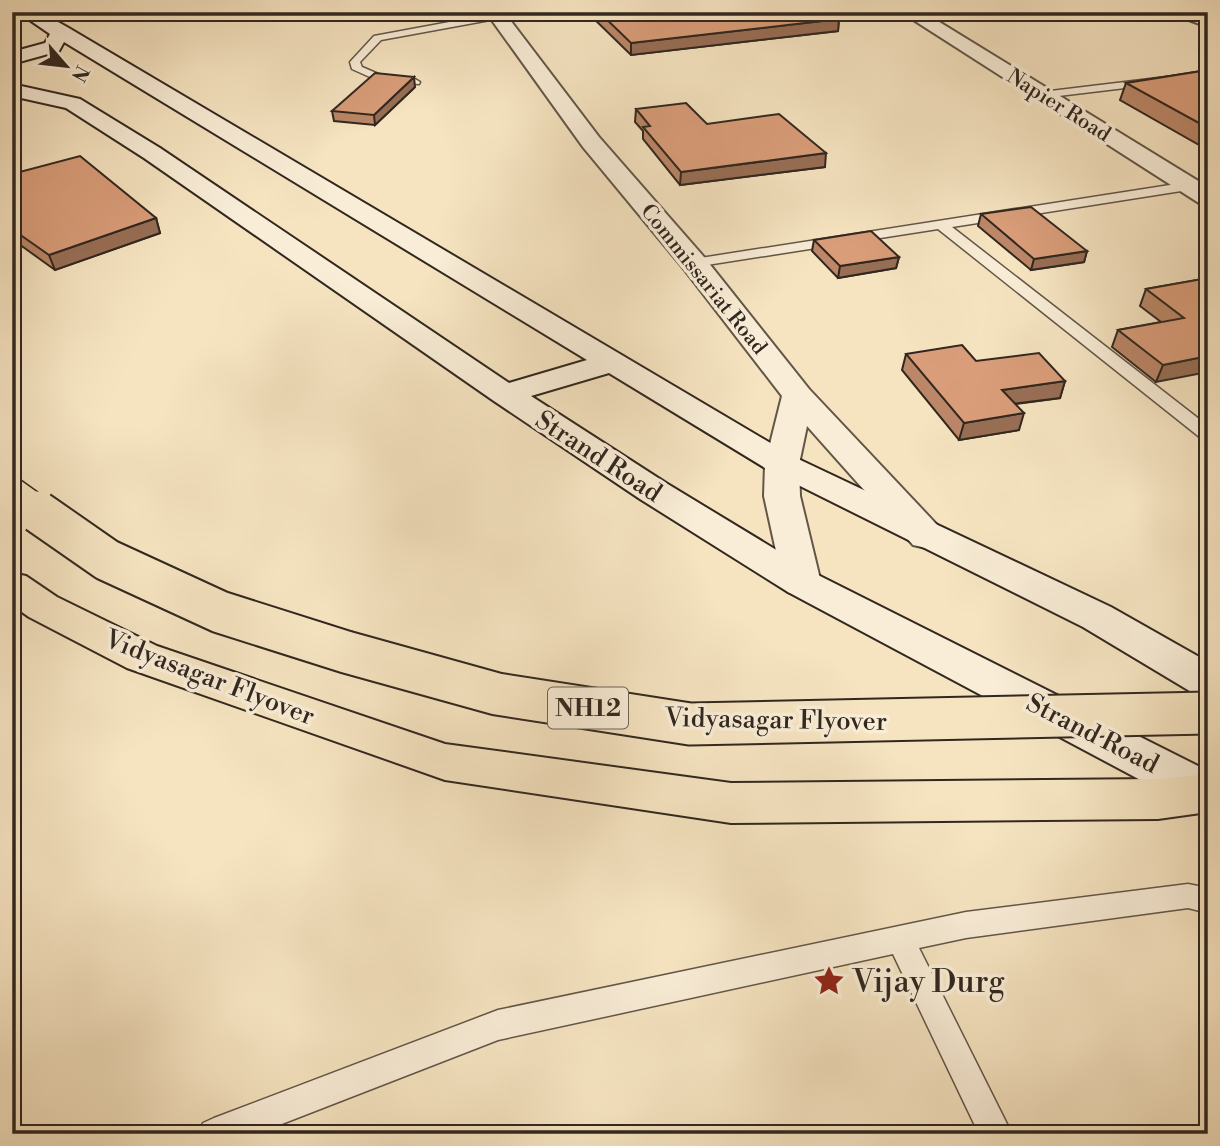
<svg xmlns="http://www.w3.org/2000/svg" width="1220" height="1146" viewBox="0 0 1220 1146" font-family="'Libre Bodoni',serif">
<style>
.lines{fill:none;stroke-linecap:round;stroke-linejoin:round}
.lane-casing{stroke:#625648;stroke-width:3}
.street-casing{stroke:#625648;stroke-width:4}
.secondary-casing{stroke:#31271f;stroke-width:4}
.highway-casing{stroke:#31271f;stroke-width:4}
.lane{fill:#f9edd7;fill-rule:evenodd}
.street{fill:#f9edd7;fill-rule:evenodd}
.secondary{fill:#f9edd7;fill-rule:evenodd}
.highway{fill:#f6e4c1;fill-rule:evenodd}
.highway-bridge-far1-casing{stroke:#31271f;stroke-width:35;stroke-linecap:butt}
.highway-bridge-casing{stroke:#31271f;stroke-width:45;stroke-linecap:butt}
.highway-bridge-far1{stroke:#f6e4c1;stroke-width:32}
.highway-bridge{stroke:#f6e4c1;stroke-width:41}
.wall{fill:#bb8768;stroke:#31271f;stroke-width:2}
.shaded-wall{fill:#986e55;stroke:#31271f;stroke-width:2}
.building{fill:#d99d79;stroke:#31271f;stroke-width:2}
.labels{text-anchor:middle;stroke-width:7;stroke-linejoin:round;paint-order:stroke}
.far-street-label{font-size:21px;fill:#31271f;stroke:#f9edd7}
.shield{fill:#f9edd7;stroke:#6d6256;stroke-width:2}
.shield-label{font-size:24px;font-weight:bold;fill:#31271f}
.street-label{font-size:26px;fill:#31271f;stroke:#f9edd7}
.near-poi-label{font-size:32px;fill:#31271f;stroke:#f9edd7;text-anchor:start}
</style>
<rect width="100%" height="100%" fill="#f6e4c1"/>
<filter id="stains"><feTurbulence type="fractalNoise" baseFrequency=".00286" numOctaves="4"/><feColorMatrix values="0 0 0 0 .2 0 0 0 0 .09 0 0 0 0 .02 0 0 0 .5 -.17"/></filter>
<radialGradient id="worn" r=".72"><stop offset=".6" stop-color="#630" stop-opacity="0"/><stop offset="1" stop-color="#630" stop-opacity=".3"/></radialGradient>
<g class="lines">
<defs>
<g id="lane">
<path d="M 498,13 L 503,16 L 501,18 L 381,40 L 360,62 L 362,67 L 383,76 L 415,79 L 420,82 L 419,84 L 381,82 L 352,69 L 350,62 L 374,36 Z"/>
<path d="M 1208,72 L 1208,78 L 1042,98 L 1036,95 L 1042,92 Z"/>
<path d="M 1189,182 L 1194,183 L 1194,189 L 952,227 L 1208,426 L 1208,440 L 1202,439 L 938,229 L 694,267 L 687,263 L 694,259 Z"/>
<path d="M 1188,884 L 1208,888 L 1208,913 L 1188,908 L 966,938 L 919,948 L 1012,1134 L 979,1134 L 893,954 L 498,1040 L 256,1134 L 198,1134 L 203,1123 L 214,1118 L 498,1010 L 966,912 Z"/>
</g>
<g id="street">
<path d="M 486,12 L 504,12 L 599,137 L 704,257 L 809,389 L 939,527 L 945,536 L 939,545 L 926,548 L 913,545 L 807,426 L 799,464 L 800,496 L 821,583 L 816,592 L 802,596 L 788,592 L 783,583 L 764,496 L 765,464 L 782,396 L 684,269 L 583,147 Z"/>
<path d="M 901,12 L 923,12 L 1208,187 L 1208,205 L 1199,203 Z"/>
<path d="M 1175,12 L 1200,12 L 1208,16 L 1208,27 L 1178,16 Z"/>
</g>
<path id="secondary" d="M 18,12 L 40,12 L 67,27 L 794,457 L 1111,607 L 1208,662 L 1208,698 L 1193,693 L 1083,627 L 770,471 L 609,373 L 531,396 L 666,483 L 816,574 L 1208,771 L 1208,812 L 1191,807 L 788,592 L 640,499 L 494,401 L 144,158 L 66,108 L 12,96 L 12,84 L 80,99 L 160,148 L 509,383 L 587,360 L 64,42 L 59,51 L 12,64 L 12,52 L 45,43 L 50,34 Z"/>
<path id="highway" d="M 12,573 L 26,576 L 57,597 L 157,646 L 445,744 L 731,783 L 1158,779 L 1208,774 L 1208,812 L 1158,819 L 731,823 L 445,780 L 127,668 L 29,617 L 12,605 Z"/>
</defs>
<use href="#lane" class="lane-casing"/>
<use href="#street" class="street-casing"/>
<use href="#secondary" class="secondary-casing"/>
<use href="#highway" class="highway-casing"/>
<use href="#lane" class="lane"/>
<use href="#street" class="street"/>
<use href="#secondary" class="secondary"/>
<use href="#highway" class="highway"/>
<defs>
<path id="highway-bridge-far1" d="M 12,494 L 40,514"/>
<path id="highway-bridge" d="M 38,512 L 107,560 L 220,612 L 346,652 L 497,694 L 690,724 L 1208,713"/>
</defs>
<use href="#highway-bridge-far1" class="highway-bridge-far1-casing"/>
<use href="#highway-bridge" class="highway-bridge-casing"/>
<use href="#highway-bridge-far1" class="highway-bridge-far1"/>
<use href="#highway-bridge" class="highway-bridge"/>
</g>
<g class="wall">
<path d="M 587,12 L 828,12 L 839,19 L 838,31 L 631,55 Z"/>
<path d="M 1208,70 L 1208,150 L 1120,100 L 1126,83 Z"/>
<path d="M 415,87 L 375,125 L 334,121 L 332,111 Z"/>
<path d="M 636,109 L 707,124 L 825,167 L 680,185 L 643,139 L 643,131 L 635,122 Z"/>
<path d="M 12,174 L 156,218 L 160,233 L 55,270 L 12,239 Z"/>
<path d="M 981,214 L 1087,251 L 1084,262 L 1031,270 L 978,226 Z"/>
<path d="M 814,240 L 899,257 L 896,268 L 838,278 L 812,251 Z"/>
<path d="M 1208,278 L 1156,382 L 1112,347 L 1118,330 L 1161,322 L 1140,306 L 1146,289 Z"/>
<path d="M 906,354 L 976,361 L 1065,381 L 1060,398 L 1015,404 L 1019,430 L 959,440 L 902,370 Z"/>
</g>
<g class="shaded-wall">
<path d="M 839,19 L 838,31 L 631,55 L 631,43 Z"/>
<path d="M 414,77 L 415,87 L 375,125 L 374,115 Z"/>
<path d="M 826,153 L 825,167 L 680,185 L 681,172 Z"/>
<path d="M 156,218 L 160,233 L 55,270 L 49,255 Z"/>
<path d="M 1087,251 L 1084,262 L 1031,270 L 1034,259 Z"/>
<path d="M 899,257 L 896,268 L 838,278 L 840,266 Z"/>
<path d="M 1208,356 L 1208,372 L 1156,382 L 1163,365 Z"/>
<path d="M 1065,381 L 1060,398 L 997,406 L 1002,390 Z"/>
<path d="M 1024,413 L 1019,430 L 959,440 L 964,423 Z"/>
</g>
<g class="building">
<path d="M 599,12 L 828,12 L 839,19 L 631,43 Z"/>
<path d="M 1208,70 L 1208,128 L 1126,83 Z"/>
<path d="M 375,73 L 414,77 L 374,115 L 332,111 Z"/>
<path d="M 686,103 L 707,124 L 779,114 L 826,153 L 681,172 L 643,127 L 650,126 L 636,109 Z"/>
<path d="M 80,156 L 156,218 L 49,255 L 12,229 L 12,174 Z"/>
<path d="M 1031,207 L 1087,251 L 1034,259 L 981,214 Z"/>
<path d="M 871,231 L 899,257 L 840,266 L 814,240 Z"/>
<path d="M 1208,278 L 1208,356 L 1163,365 L 1118,330 L 1184,318 L 1146,289 Z"/>
<path d="M 962,345 L 976,361 L 1039,353 L 1065,381 L 1002,390 L 1024,413 L 964,423 L 906,354 Z"/>
</g>
<defs>
<symbol id="sight-bare" viewBox="-9 -9 18 18"><path d="M0-6L1.8-2.2L6-1.7L2.9 1.2L3.7 5.4L0 3.3L-3.7 5.4L-2.9 1.2L-6-1.7L-1.8-2.2Z" fill="#8f2418" stroke="#f9edd7" stroke-width="2.5" paint-order="stroke"/></symbol>
</defs>
<g fill-rule="evenodd">
<use href="#sight-bare" x="807" y="959" width="44" height="44"/>
</g>
<g class="labels">
<g class="far-street-label">
<text transform="translate(1059 105) rotate(32)" y="7">Napier Road</text>
<text transform="translate(704 279) rotate(51)" y="7">Commissariat Road</text>
</g>
<rect class="shield" x="548" y="687.5" width="80" height="41" rx="5"/>
<g class="shield-label">
<text x="588" y="716">NH12</text>
</g>
<g class="street-label">
<text transform="translate(599 456) rotate(33)" y="9">Strand Road</text>
<text transform="translate(210 677) rotate(21)" y="9">Vidyasagar Flyover</text>
<text transform="translate(776 719) rotate(1)" y="9">Vidyasagar Flyover</text>
<text transform="translate(1093 733) rotate(27)" y="9">Strand Road</text>
</g>
<g class="near-poi-label">
<text x="852" y="992">Vijay Durg</text>
</g>
</g>
<rect width="1220" height="1146" fill="none" stroke="#f6e4c1" stroke-width="42"/>
<rect x="14" y="14" width="1192" height="1118" fill="none" stroke="#31271f" stroke-width="3.5"/>
<rect x="21" y="21" width="1178" height="1104" fill="none" stroke="#31271f" stroke-width="2"/>
<g transform="translate(66 66) rotate(118)" stroke="#f9edd7" stroke-width="5" paint-order="stroke">
<path d="M0-5L12 26L0 18L-12 26Z" fill="#31271f"/>
<text y="-10" font-size="19" font-weight="bold" text-anchor="middle" fill="#31271f">N</text>
</g>
<rect width="100%" height="100%" filter="url(#stains)"/>
<rect width="100%" height="100%" fill="url(#worn)"/>
</svg>
